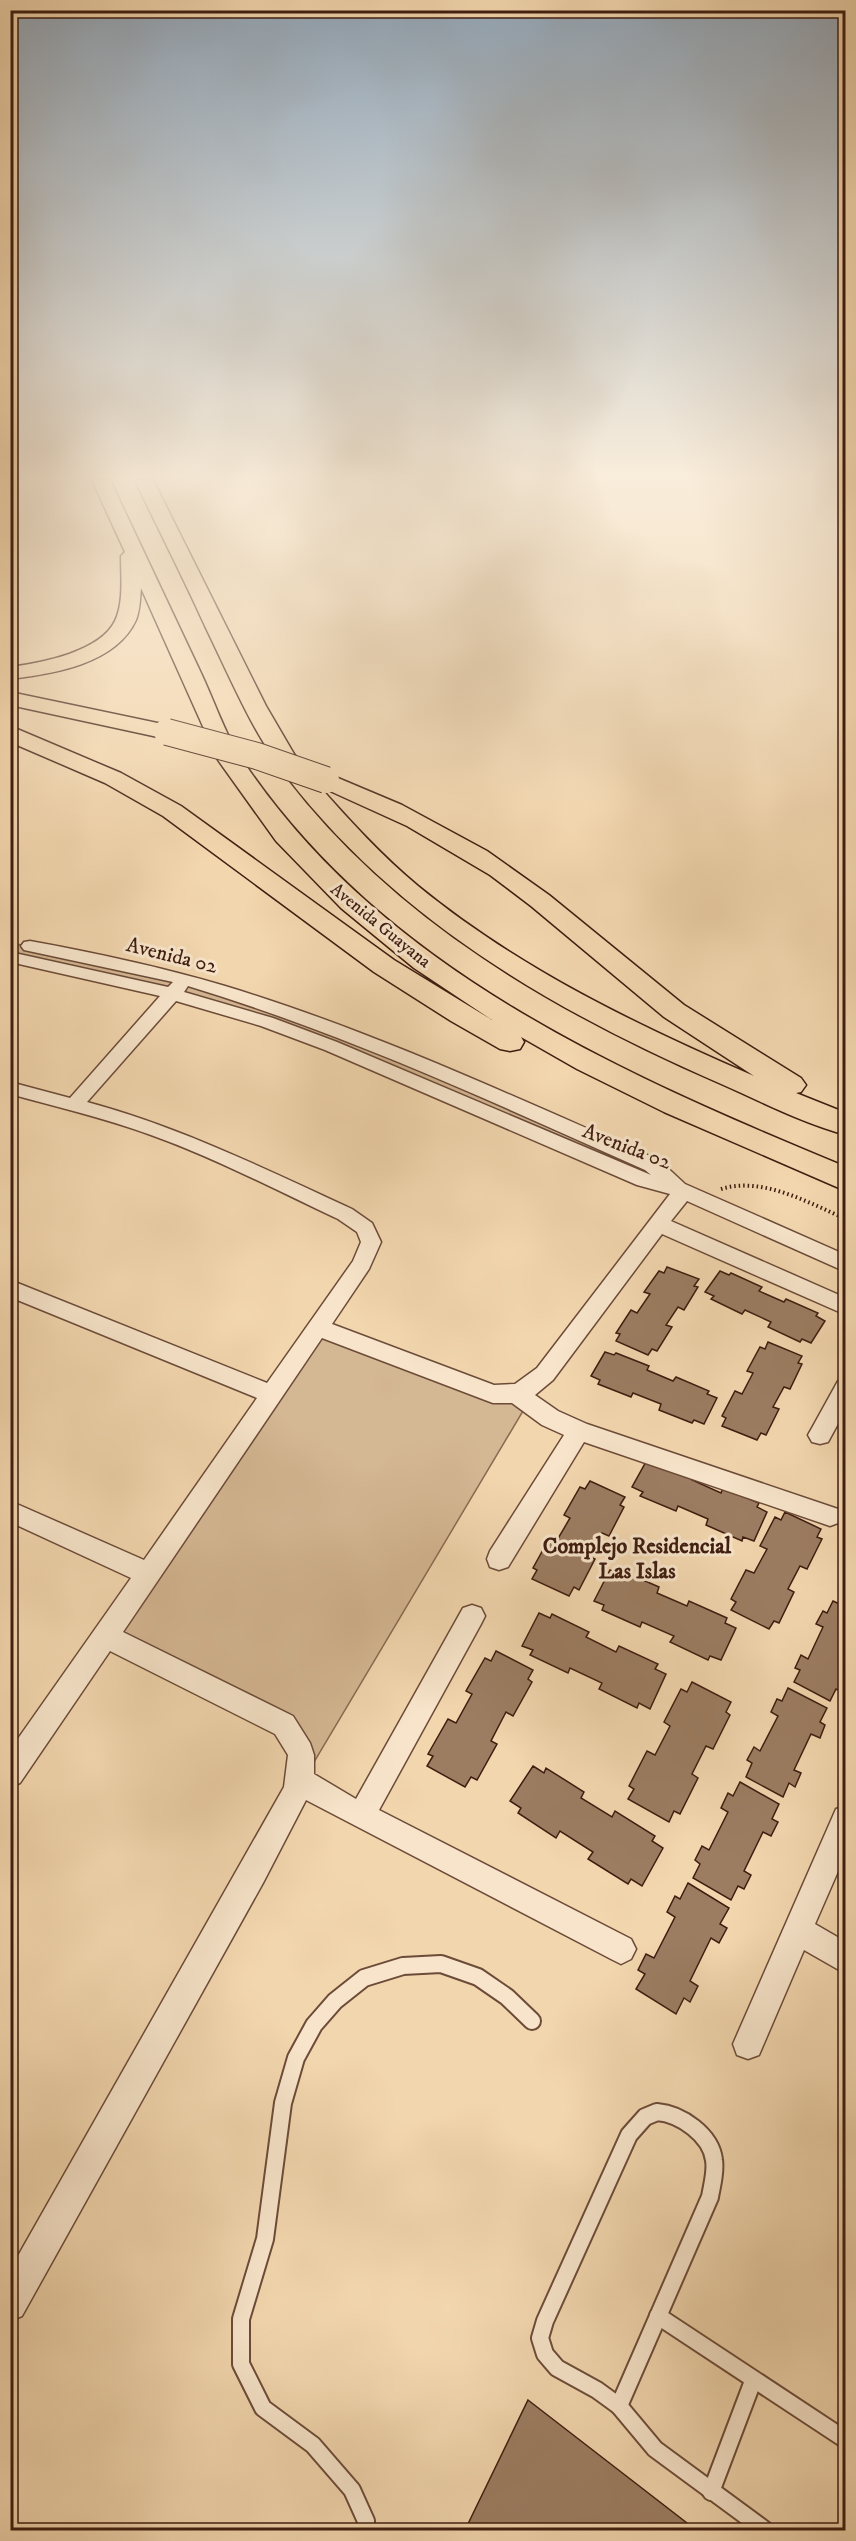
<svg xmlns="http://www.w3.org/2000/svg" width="856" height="2541" viewBox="0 0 856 2541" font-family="'IM FELL DW Pica',serif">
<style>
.green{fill:#d4b793;stroke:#8a6a52;stroke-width:1.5}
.building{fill:#9c7d62;stroke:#3f1d10;stroke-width:1.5}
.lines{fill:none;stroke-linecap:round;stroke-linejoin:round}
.service-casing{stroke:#6c4b38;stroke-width:20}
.minor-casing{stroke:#6c4b38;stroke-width:3}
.primary-casing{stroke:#3f1d10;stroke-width:3}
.path{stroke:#3f1d10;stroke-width:4;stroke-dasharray:1.5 3;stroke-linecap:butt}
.service{stroke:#f7e4ca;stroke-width:16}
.minor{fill:#f7e4ca;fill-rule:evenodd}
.primary{fill:#f2d6ae;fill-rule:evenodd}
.primary-bridge-casing{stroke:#3f1d10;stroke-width:28;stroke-linecap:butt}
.primary-bridge{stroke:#f2d6ae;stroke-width:26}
.labels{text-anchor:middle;stroke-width:6;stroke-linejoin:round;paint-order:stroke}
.far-street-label{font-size:18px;fill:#3f1d10;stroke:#f7e4ca}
.street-label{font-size:21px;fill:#3f1d10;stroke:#f7e4ca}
.neighbourhood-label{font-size:22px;font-weight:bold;fill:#3f1d10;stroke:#f7e4ca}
</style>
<rect width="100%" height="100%" fill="#f2d6ae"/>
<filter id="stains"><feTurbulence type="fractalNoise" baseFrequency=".00333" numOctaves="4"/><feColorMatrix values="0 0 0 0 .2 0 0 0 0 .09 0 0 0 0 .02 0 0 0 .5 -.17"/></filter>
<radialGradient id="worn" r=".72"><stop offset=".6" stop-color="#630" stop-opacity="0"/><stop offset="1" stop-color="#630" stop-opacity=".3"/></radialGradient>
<g class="green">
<path d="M 10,943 L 64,952 L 246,998 L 652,1165 L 683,1191 L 267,1022 L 11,957 Z"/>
<path d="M 318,1328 L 493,1394 L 545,1374 L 295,1794 L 297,1743 L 106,1636 Z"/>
</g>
<g class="building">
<path d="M 667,1267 L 699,1279 L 694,1286 L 698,1287 L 684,1310 L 678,1307 L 666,1325 L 672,1327 L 657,1351 L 652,1349 L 648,1355 L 616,1341 L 620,1334 L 616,1333 L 631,1310 L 637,1313 L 650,1294 L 644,1292 L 659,1271 L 664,1273 Z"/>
<path d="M 720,1271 L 729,1275 L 731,1273 L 762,1287 L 759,1291 L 784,1302 L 786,1299 L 818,1313 L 816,1316 L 825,1321 L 811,1343 L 802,1339 L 800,1342 L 768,1327 L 771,1322 L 745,1310 L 742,1314 L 711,1299 L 714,1296 L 705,1292 Z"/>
<path d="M 768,1342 L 802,1356 L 798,1363 L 802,1364 L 790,1389 L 784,1387 L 773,1407 L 779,1409 L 766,1435 L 761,1433 L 757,1440 L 722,1426 L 726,1418 L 722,1416 L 735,1391 L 742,1394 L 753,1373 L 747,1371 L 760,1347 L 765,1349 Z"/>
<path d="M 605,1352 L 614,1355 L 616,1353 L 649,1366 L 647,1370 L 673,1381 L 676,1377 L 709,1391 L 707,1394 L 717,1398 L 704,1424 L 694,1420 L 692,1423 L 659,1410 L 661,1404 L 633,1393 L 631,1397 L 598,1384 L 600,1380 L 591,1376 Z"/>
<path d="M 647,1460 L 694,1476 L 692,1480 L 721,1493 L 723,1488 L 759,1503 L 757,1507 L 767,1512 L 754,1541 L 743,1537 L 742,1541 L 706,1525 L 708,1519 L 678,1506 L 676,1511 L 640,1496 L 643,1492 L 632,1487 Z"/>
<path d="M 590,1481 L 625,1497 L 620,1505 L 624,1507 L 609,1536 L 602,1533 L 589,1556 L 595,1559 L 579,1590 L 574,1587 L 569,1596 L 532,1579 L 537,1570 L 533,1568 L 549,1539 L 556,1542 L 570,1518 L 564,1515 L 580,1487 L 585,1489 Z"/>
<path d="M 785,1512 L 821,1529 L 817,1537 L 822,1539 L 807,1569 L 800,1566 L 788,1589 L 794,1592 L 779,1623 L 774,1621 L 769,1629 L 731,1610 L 736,1602 L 731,1599 L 746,1570 L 754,1573 L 767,1549 L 760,1546 L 775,1517 L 781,1520 Z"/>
<path d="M 610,1570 L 620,1574 L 622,1571 L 659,1587 L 657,1593 L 687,1606 L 689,1601 L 727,1618 L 725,1623 L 736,1628 L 721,1660 L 710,1656 L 708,1660 L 670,1642 L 674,1636 L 642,1622 L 640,1627 L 602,1610 L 604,1605 L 594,1601 Z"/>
<path d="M 845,1572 L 846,1572 L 846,1600 L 839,1597 L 844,1586 L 839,1583 Z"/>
<path d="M 833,1601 L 846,1607 L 846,1666 L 841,1676 L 846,1679 L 846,1684 L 842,1692 L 836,1689 L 830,1701 L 794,1682 L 800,1670 L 795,1668 L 801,1655 L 808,1659 L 823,1627 L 816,1624 L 823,1611 L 827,1613 Z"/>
<path d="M 539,1613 L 550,1618 L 552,1614 L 589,1632 L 586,1637 L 616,1652 L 619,1646 L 658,1664 L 655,1669 L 666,1674 L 650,1709 L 639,1703 L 637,1708 L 599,1689 L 602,1683 L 570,1668 L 568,1673 L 530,1655 L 533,1650 L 522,1646 Z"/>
<path d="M 496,1651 L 533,1670 L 528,1679 L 532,1682 L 513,1716 L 506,1712 L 491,1741 L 497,1744 L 477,1780 L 471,1777 L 465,1787 L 427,1766 L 433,1756 L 428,1754 L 448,1719 L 456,1723 L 472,1694 L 466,1691 L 485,1658 L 491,1661 Z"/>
<path d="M 692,1682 L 731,1702 L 726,1712 L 730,1715 L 713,1749 L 706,1746 L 692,1774 L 698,1778 L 680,1814 L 674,1811 L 669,1822 L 628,1799 L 634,1789 L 629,1786 L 647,1751 L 655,1755 L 670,1726 L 664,1722 L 681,1689 L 687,1692 Z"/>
<path d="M 788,1688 L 827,1708 L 820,1722 L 825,1725 L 820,1738 L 811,1734 L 794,1770 L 801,1773 L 795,1787 L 789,1783 L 783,1797 L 746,1777 L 752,1763 L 747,1760 L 754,1747 L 760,1751 L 778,1716 L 771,1712 L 777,1699 L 782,1701 Z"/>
<path d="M 533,1766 L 544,1773 L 546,1768 L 584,1792 L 581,1798 L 612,1817 L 615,1811 L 655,1836 L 652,1841 L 663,1848 L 642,1886 L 631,1879 L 628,1884 L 588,1859 L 593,1852 L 560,1831 L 556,1838 L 518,1813 L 521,1808 L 510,1801 Z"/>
<path d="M 740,1782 L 779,1804 L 772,1819 L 778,1822 L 771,1836 L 763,1832 L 744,1871 L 751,1875 L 744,1889 L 738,1886 L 731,1900 L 693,1878 L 700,1864 L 695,1860 L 702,1846 L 709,1850 L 728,1812 L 721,1808 L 728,1793 L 733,1796 Z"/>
<path d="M 688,1883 L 729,1908 L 720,1924 L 727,1928 L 719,1943 L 711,1938 L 690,1981 L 698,1986 L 690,2002 L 684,1998 L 676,2014 L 636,1989 L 645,1974 L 638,1970 L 646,1954 L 654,1958 L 675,1917 L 667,1912 L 675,1896 L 680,1899 Z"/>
<path d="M 528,2400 L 696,2530 L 469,2530 L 466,2528 Z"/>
</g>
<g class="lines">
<defs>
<g id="service">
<path d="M 657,2112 C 681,2114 711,2135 714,2160 C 716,2172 712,2185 710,2197 L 619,2406 L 597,2390 L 557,2368 L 545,2354 L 540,2338 L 545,2321 L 629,2135 L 645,2117 Z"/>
<path d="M 658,2316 L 846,2440"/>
<path d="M 619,2406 L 655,2449 L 765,2530"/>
<path d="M 711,2492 L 753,2381"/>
<path d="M 366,2530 L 366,2521 L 352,2490 L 313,2445 L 263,2408 L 241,2364 L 241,2319 L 265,2239 L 283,2103 L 296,2058 L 314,2025 L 335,2001 L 364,1978 L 403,1966 L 441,1964 L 478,1977 L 507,1997 L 532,2021"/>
</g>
<g id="minor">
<path d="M 30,941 C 96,953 161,967 225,986 C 374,1031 516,1098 659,1160 L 685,1184 L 846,1255 L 846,1272 L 687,1201 L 671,1221 L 846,1298 L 846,1315 L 662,1234 L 553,1380 L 535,1395 L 558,1411 L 587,1424 L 838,1509 L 842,1516 L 838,1523 L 830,1526 L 584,1442 L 508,1567 L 499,1570 L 490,1567 L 487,1559 L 490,1551 L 564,1435 L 542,1425 L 512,1403 L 493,1403 L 485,1400 L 322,1338 L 123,1632 L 293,1716 L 310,1743 L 314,1755 L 314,1774 L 356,1799 L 463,1608 L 472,1605 L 481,1608 L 485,1616 L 481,1624 L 379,1810 L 631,1939 L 636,1949 L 631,1959 L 621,1964 L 611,1959 L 306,1800 L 263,1883 L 22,2316 L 10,2321 L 10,2270 L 284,1787 L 288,1755 L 275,1734 L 110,1651 L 20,1783 L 10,1787 L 10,1750 L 131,1578 L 10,1522 L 10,1501 L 144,1560 L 257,1398 L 10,1297 L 10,1280 L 267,1383 L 353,1261 L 361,1242 L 357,1232 L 338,1219 C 276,1190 215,1158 151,1135 C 105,1118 57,1107 10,1094 L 10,1082 L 70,1098 L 160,996 L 10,962 L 10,952 L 168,987 L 173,982 L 24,950 L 21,946 L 24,942 ZM 188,986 C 346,1034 495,1103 645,1170 L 651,1175 L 337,1042 L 273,1018 L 184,992 ZM 176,1001 L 261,1026 L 325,1050 L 637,1185 L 670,1194 L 537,1368 L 515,1384 L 494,1385 L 332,1324 L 369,1269 L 381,1242 L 372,1223 L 352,1209 C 265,1169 180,1127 87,1102 Z"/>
<path d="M 846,1378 L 846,1409 L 828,1442 L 820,1444 L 812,1442 L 808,1435 L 812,1428 L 838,1381 Z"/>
<path d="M 846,1806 L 846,1853 L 815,1924 L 846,1942 L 846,1974 L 804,1950 L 759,2055 L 748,2059 L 737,2055 L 733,2044 L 836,1809 Z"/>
</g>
<g id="primary">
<path d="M 92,480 L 110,480 C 140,544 170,607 200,671 C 214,700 225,735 243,761 C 383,970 621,1074 846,1167 L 846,1191 L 664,1112 L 577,1069 L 521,1037 L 524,1042 L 520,1049 L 510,1051 L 500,1049 L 451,1021 L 374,972 L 163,816 L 105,783 L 10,742 L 10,726 L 121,773 L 181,806 L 394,960 L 492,1020 L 414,968 L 341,908 L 276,841 L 218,760 L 141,588 C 140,599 140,610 136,620 C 116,664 53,674 10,679 L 10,667 C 41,663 100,652 115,621 C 124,602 121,577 121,556 L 125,552 Z"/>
<path d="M 135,480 L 153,480 L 266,706 L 294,754 L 314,780 L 318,775 L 326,773 L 402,805 L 487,851 L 549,895 L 684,1005 L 801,1078 L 806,1085 L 801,1092 L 796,1093 L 846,1113 L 846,1135 C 802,1123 760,1101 719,1083 C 556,1012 398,921 287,777 C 252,732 230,677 205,626 C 183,577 158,529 135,480 ZM 319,786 L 407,826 L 490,875 L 531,906 L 664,1017 L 754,1076 C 636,1025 518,968 418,886 C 382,856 350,821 319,786 Z"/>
<path d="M 10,692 L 167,725 L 175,727 L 178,732 L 175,737 L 167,739 L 10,705 Z"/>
</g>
</defs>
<use href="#service" class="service-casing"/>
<use href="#minor" class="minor-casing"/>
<use href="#primary" class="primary-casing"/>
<path class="path" d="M 721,1189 C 762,1176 809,1203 846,1219"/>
<use href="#service" class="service"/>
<use href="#minor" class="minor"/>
<use href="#primary" class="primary"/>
<defs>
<path id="primary-bridge" d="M 167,732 L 257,756 L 326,780"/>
</defs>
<use href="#primary-bridge" class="primary-bridge-casing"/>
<use href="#primary-bridge" class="primary-bridge"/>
</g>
<linearGradient id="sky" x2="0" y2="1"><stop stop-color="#93a8bb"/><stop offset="0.57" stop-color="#f9eddb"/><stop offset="1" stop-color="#f9eddb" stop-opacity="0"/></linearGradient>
<rect width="856" height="836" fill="url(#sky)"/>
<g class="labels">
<g class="far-street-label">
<text transform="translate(381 925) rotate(39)" y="6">Avenida Guayana</text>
</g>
<g class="street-label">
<text transform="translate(172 955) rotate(14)" y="7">Avenida 02</text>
<text transform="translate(627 1146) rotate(21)" y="7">Avenida 02</text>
</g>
<g class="neighbourhood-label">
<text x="637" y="1553">Complejo Residencial<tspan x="637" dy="25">Las Islas</tspan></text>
</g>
</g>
<rect width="856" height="2541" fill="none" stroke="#f2d6ae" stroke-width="36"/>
<rect x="12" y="12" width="832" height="2517" fill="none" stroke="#3f1d10" stroke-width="3"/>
<rect x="18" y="18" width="820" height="2505" fill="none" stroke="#3f1d10" stroke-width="1.5"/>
<rect width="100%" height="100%" filter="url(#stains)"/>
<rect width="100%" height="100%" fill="url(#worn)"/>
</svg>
